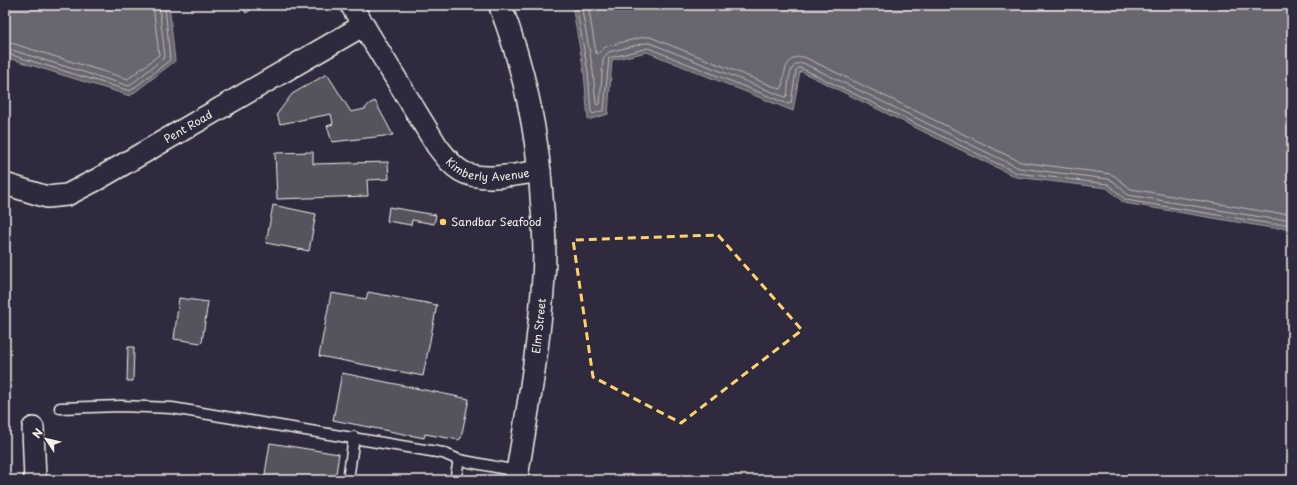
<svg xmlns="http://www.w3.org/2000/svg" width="1297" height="485" viewBox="0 0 1297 485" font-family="'Playpen Sans',sans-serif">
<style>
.water{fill:#6a6670;stroke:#a19ea0}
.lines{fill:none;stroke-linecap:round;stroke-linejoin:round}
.shore{stroke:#bdb9b8;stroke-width:1}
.building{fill:#56525f;stroke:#f4f1e8}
.lane-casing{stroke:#f4f1e8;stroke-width:13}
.street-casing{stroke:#f4f1e8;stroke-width:24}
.secondary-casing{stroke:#f4f1e8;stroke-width:25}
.lane{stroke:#2f2a3d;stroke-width:10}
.street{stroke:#2f2a3d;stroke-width:21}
.secondary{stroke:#2f2a3d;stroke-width:22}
.marked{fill:none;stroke:#ffd166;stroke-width:3;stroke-dasharray:8 5;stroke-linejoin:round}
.poi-dot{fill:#ffd166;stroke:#2f2a3d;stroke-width:1.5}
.labels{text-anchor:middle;stroke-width:3;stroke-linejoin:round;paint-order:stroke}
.street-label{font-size:11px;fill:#f4f1e8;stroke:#2f2a3d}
.poi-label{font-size:11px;fill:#f4f1e8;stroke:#2f2a3d;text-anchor:start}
</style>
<rect width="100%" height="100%" fill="#2f2a3d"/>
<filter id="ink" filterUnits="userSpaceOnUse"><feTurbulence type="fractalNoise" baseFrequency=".025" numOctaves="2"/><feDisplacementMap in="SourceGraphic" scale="8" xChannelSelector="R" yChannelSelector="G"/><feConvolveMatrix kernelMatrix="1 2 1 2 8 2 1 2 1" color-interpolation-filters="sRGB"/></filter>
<g filter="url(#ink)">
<g class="water">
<path d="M 5,5 L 169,5 L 175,61 L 130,96 L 5,57 Z"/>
<path d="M 572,5 L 1292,5 L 1292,228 L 1272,228 L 1124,203 L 1107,188 L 1016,177 L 800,71 L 793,111 L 647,52 L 612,60 L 608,114 L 588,120 L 584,72 Z"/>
</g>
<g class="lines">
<g class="shore">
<path d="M 576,5 L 588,72 L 591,112 L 593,114 L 604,110 L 609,58 L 648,48 L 788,104 L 791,103 L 796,71 L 798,68 L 801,68 L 1017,173 L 1108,184 L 1126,200 L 1272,224 L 1292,224"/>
<path d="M 581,5 L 593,71 L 596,104 L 597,105 L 600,104 L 603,60 L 605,56 L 609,52 L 645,43 L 650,43 L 785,97 L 787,96 C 789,85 787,62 803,63 L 1019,168 L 1108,179 L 1113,181 L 1128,195 L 1273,219 L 1292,219"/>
<path d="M 588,5 L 596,53 L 597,54 L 607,46 L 644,37 L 650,37 L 780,89 L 782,88 C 784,74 785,55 804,57 L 1021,162 L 1111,174 L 1116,177 L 1131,189 L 1273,213 L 1292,213"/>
<path d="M 5,42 L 11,43 L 128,79 L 159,55 L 153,5"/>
<path d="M 5,48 L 129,86 L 165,57 L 159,5"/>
<path d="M 5,53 L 130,91 L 170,60 L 165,5"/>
</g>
</g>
<g class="building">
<path d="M 241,5 L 258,5 L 246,13 Z"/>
<path d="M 327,74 L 351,112 L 365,109 L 369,104 L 375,101 L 393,135 L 332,142 L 327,126 L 333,124 L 331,114 L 280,124 L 277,114 L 292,94 Z"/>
<path d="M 313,152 L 313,164 L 388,162 L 389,179 L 367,180 L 368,196 L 277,199 L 275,153 Z"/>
<path d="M 273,205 L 316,214 L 309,251 L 266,243 Z"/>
<path d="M 389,207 L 436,215 L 434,224 L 412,220 L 411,225 L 387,221 Z"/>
<path d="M 368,292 L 437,305 L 423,376 L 319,356 L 331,293 L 366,299 Z"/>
<path d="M 179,298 L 208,302 L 202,342 L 201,343 L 174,339 Z"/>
<path d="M 128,347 L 134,347 L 133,381 L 127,381 Z"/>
<path d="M 342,373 L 469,399 L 461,438 L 459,440 L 425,434 L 424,438 L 333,420 Z"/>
<path d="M 270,443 L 339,454 L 335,480 L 264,480 Z"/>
</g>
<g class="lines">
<defs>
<g id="lane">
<path d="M 60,408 L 121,406 L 172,408 L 443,453 L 459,460 L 517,471"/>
<path d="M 348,480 L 354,437"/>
<path d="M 455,480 L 459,460"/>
</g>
<g id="street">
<path id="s1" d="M 351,5 L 437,146 C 444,155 451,165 461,171 C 481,183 518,174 540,171"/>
<path id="s2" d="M 5,184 L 47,197 L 67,195 L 98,179 L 364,25"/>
<path d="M 33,428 L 35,480"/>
</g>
<path id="secondary" d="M 500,5 C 525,70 538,134 542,203 C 544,225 545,247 544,270 C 540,340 528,410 516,480"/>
</defs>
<use href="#lane" class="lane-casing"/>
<use href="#street" class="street-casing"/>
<use href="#secondary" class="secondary-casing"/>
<use href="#lane" class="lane"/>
<use href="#street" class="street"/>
<use href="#secondary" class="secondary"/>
</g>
</g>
<path class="marked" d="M 718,235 L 802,330 L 681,423 L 593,377 L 573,240 Z"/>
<circle class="poi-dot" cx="443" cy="222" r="4"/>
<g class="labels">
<g class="street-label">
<text dy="4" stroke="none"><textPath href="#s2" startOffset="203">Pent Road</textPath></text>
<text dy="4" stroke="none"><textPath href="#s1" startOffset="226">Kimberly Avenue</textPath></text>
<text transform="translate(539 326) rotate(-84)" y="4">Elm Street</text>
</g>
<g class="poi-label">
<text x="451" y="226">Sandbar Seafood</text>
</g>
</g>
<rect width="1297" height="485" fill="none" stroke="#2f2a3d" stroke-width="20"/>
<rect x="10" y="10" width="1277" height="465" fill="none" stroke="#f4f1e8" stroke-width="1.5" filter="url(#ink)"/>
<g transform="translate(46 439) rotate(305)" stroke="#2f2a3d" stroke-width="3" paint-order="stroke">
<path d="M0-3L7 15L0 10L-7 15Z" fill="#f4f1e8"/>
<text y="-6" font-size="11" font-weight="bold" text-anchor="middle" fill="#f4f1e8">N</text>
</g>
</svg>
